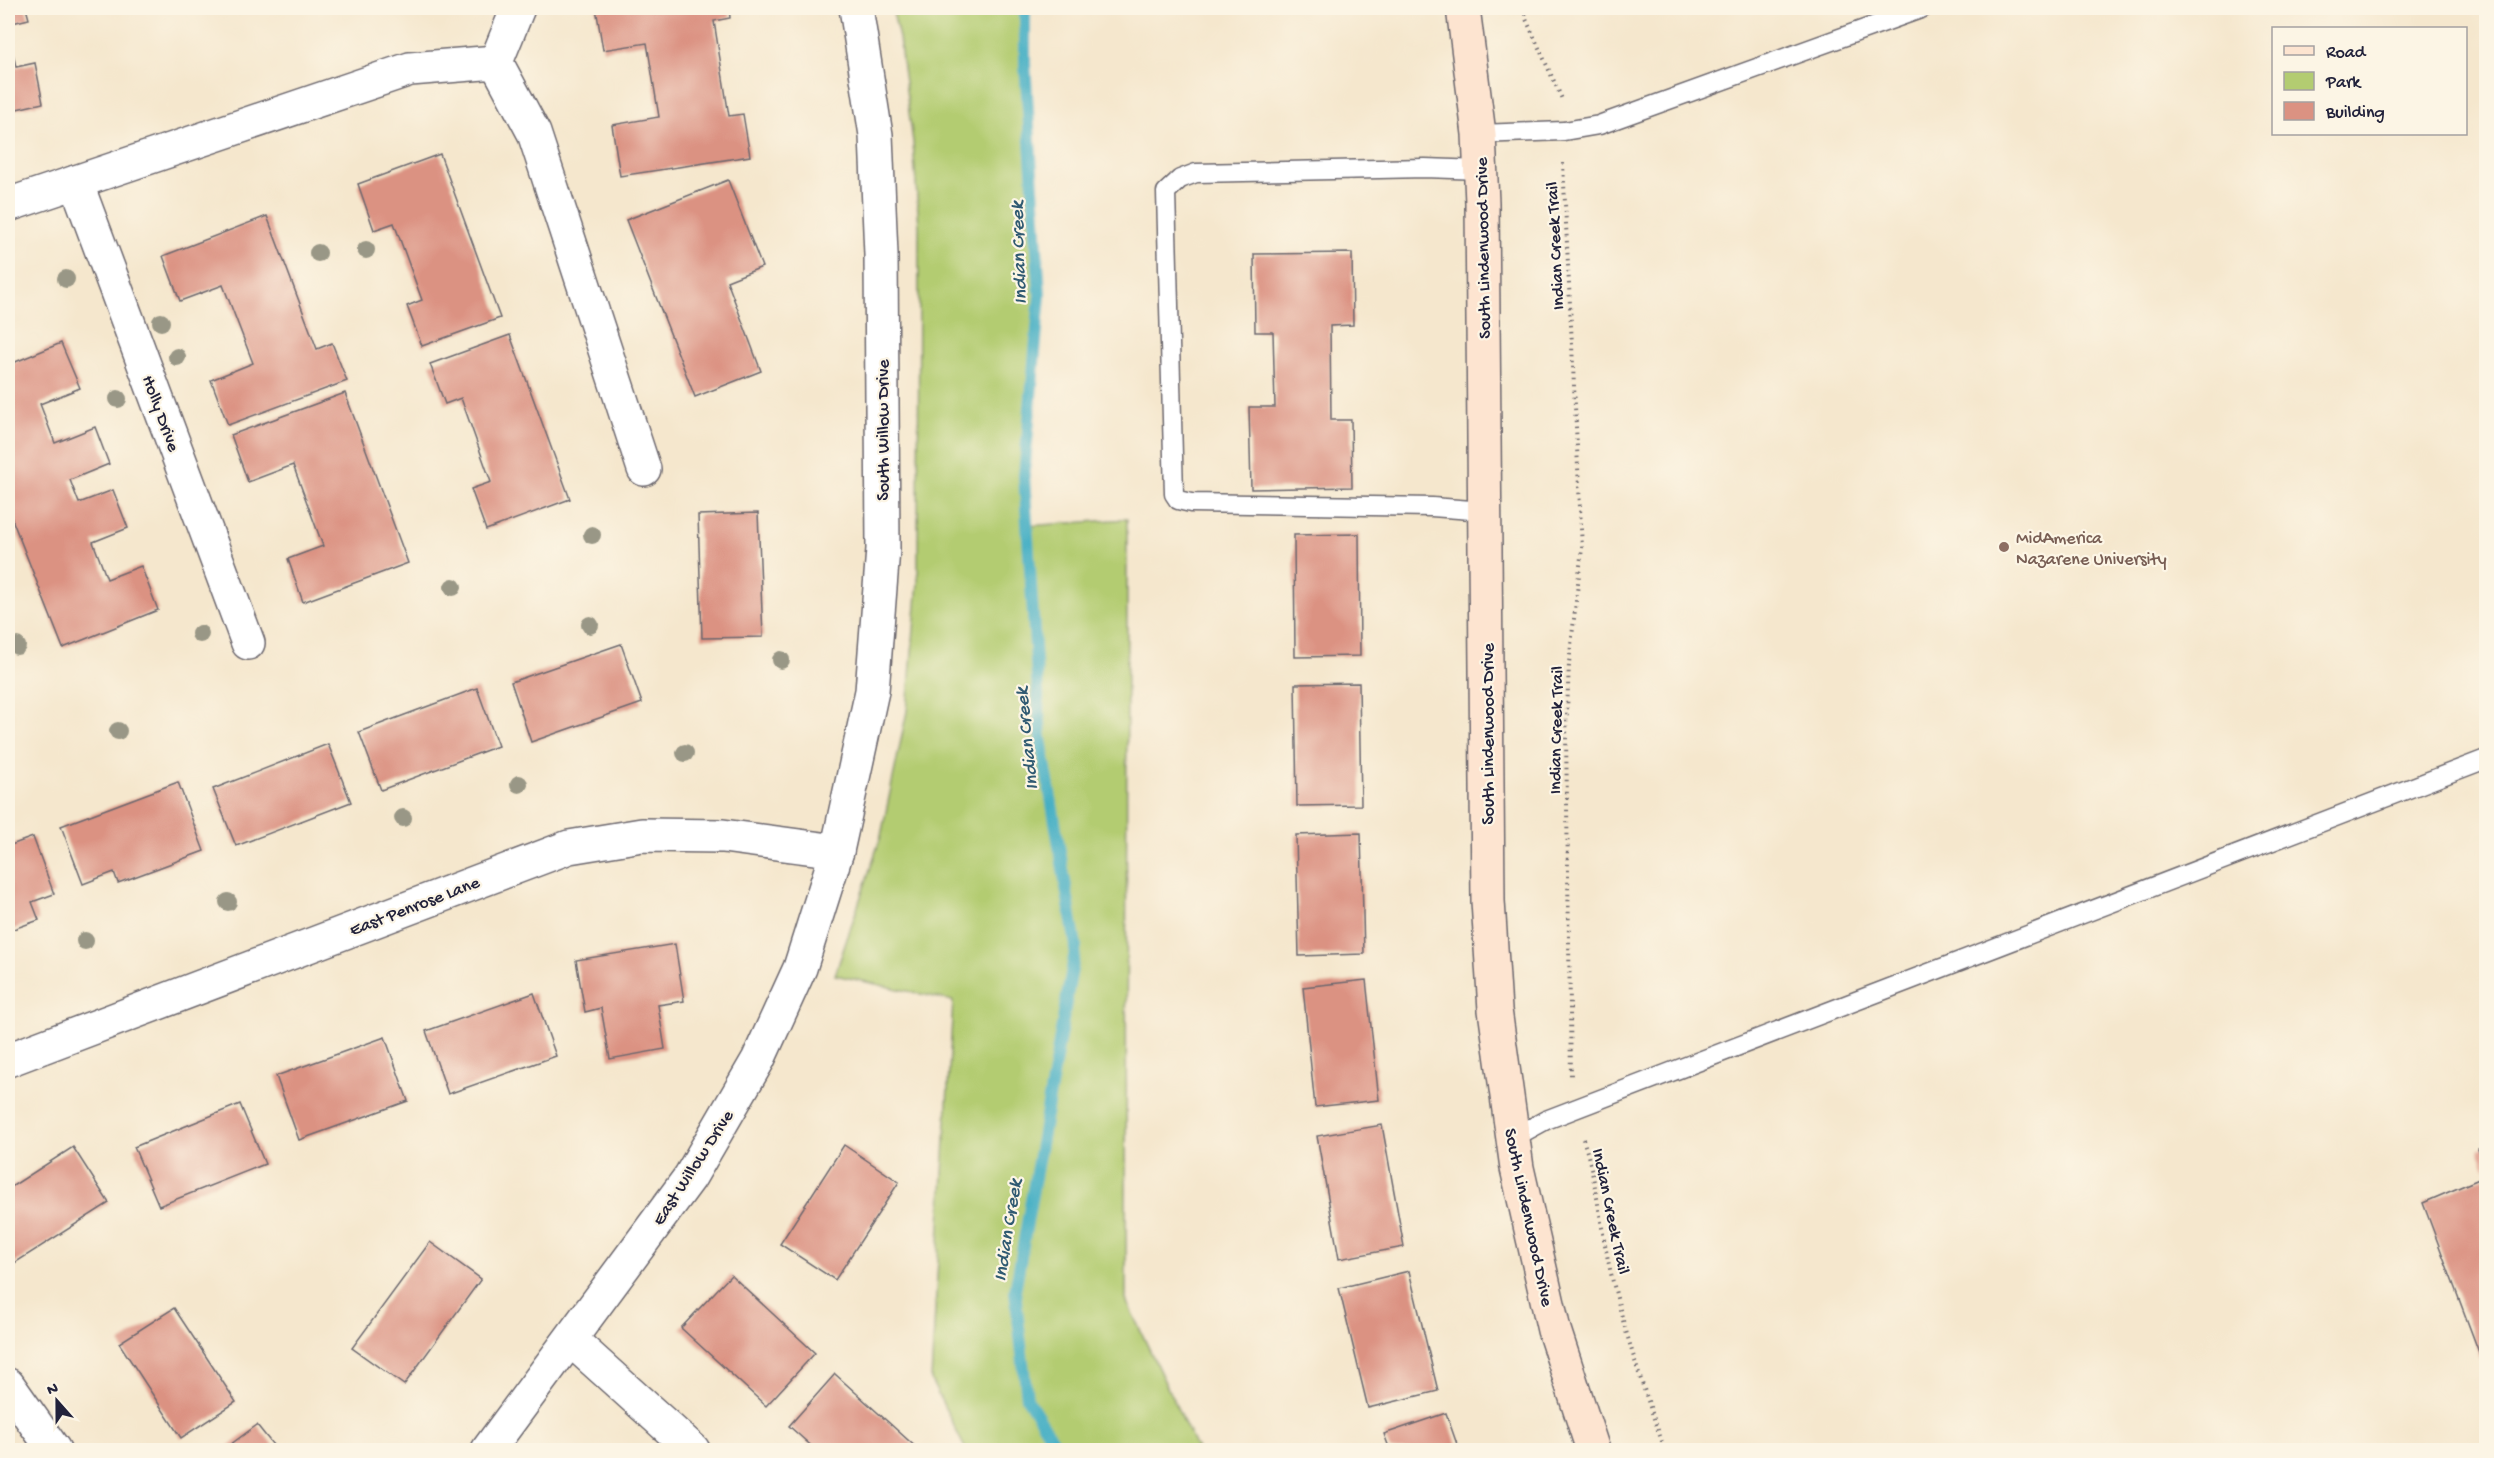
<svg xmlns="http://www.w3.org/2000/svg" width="2494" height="1458" viewBox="0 0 2494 1458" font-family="'Gochi Hand',sans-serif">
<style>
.green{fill:#b3cc71;stroke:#6a7756;stroke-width:1.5}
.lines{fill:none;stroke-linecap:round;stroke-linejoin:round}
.stream{stroke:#45afc4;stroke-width:12}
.building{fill:#db9282}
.lane-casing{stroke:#6c676e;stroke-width:21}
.street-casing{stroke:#6c676e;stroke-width:36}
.secondary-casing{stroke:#6c676e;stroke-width:36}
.path{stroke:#6c676e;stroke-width:4;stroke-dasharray:1.5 4.5;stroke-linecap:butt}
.lane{stroke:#fff;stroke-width:18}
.street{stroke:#fff;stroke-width:33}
.secondary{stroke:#fde4d0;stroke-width:33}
.tree{fill:#999786}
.education-dot{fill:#8d6e63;stroke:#fcf5e5;stroke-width:2}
.labels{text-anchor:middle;stroke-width:4.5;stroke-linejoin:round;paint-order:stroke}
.street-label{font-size:18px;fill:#22223b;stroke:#fcf5e5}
.education-label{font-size:18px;fill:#785e54;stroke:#fcf5e5;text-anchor:start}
.water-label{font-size:20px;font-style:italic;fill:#305a72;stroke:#fcf5e5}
</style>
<rect width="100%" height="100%" fill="#fcf5e5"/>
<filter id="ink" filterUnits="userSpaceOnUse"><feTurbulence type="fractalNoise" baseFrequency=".0167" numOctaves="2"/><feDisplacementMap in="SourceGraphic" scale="12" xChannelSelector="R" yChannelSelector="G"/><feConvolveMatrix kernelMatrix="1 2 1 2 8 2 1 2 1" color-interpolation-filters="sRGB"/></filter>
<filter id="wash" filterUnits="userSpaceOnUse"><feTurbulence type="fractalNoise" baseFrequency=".008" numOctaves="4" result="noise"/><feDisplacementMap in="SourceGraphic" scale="24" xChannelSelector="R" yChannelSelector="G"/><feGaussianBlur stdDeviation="1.35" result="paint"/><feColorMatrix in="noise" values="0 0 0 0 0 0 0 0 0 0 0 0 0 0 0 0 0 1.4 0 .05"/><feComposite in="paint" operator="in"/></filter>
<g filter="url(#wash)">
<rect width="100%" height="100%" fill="#f5e7cd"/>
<path class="green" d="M 892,8 L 1025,8 L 1025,64 L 1040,295 L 1024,476 L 1027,526 L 1127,519 L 1126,1300 L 1197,1450 L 966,1450 L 931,1380 L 953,1001 L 835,975 L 881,836 L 907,711 L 918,582 L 919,226 L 913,142 L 899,38 Z"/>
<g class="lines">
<path class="stream" d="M 1025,8 L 1025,64 L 1040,295 L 1024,476 L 1041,739 L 1076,946 L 1015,1291 L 1027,1398 L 1059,1450"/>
</g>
<g id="blocks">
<g class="building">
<path d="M 8,8 L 26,8 L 29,19 L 8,24 Z"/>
<path d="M 596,8 L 729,8 L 730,18 L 714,21 L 729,116 L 743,114 L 750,156 L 620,176 L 612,125 L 659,117 L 647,43 L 603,50 Z"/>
<path d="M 8,31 L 16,67 L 35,63 L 43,103 L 8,111 Z"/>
<path d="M 440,154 L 500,318 L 422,346 L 407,306 L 422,300 L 394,223 L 374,230 L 358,184 Z"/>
<path d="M 728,180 L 762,267 L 727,281 L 761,371 L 695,397 L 626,220 Z"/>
<path d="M 267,216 L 317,349 L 332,343 L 347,381 L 228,425 L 211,380 L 253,363 L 223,285 L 180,301 L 163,256 Z"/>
<path d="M 1352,253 L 1353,325 L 1330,326 L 1331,420 L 1351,420 L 1352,487 L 1251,489 L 1249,407 L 1275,407 L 1273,332 L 1255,332 L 1254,254 Z"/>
<path d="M 510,335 L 570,499 L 486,530 L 471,489 L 491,482 L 461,398 L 445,404 L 430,364 Z"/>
<path d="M 61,343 L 80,388 L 40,404 L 55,443 L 95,427 L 109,464 L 70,480 L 79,503 L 113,490 L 128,528 L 93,542 L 107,579 L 141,566 L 158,610 L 63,648 L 8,509 L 8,365 Z"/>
<path d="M 345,393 L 408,563 L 303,602 L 288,559 L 323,546 L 293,465 L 248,482 L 231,435 Z"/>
<path d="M 758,513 L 763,637 L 702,638 L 698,515 Z"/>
<path d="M 1359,534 L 1360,656 L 1295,657 L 1294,535 Z"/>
<path d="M 621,644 L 642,703 L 531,742 L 511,682 Z"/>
<path d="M 1359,683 L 1361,805 L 1297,806 L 1295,684 Z"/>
<path d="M 477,688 L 498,746 L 381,790 L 359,732 Z"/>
<path d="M 328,744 L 351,802 L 236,846 L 213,789 Z"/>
<path d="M 178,782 L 204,851 L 118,883 L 114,872 L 83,884 L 61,826 Z"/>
<path d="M 1361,833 L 1364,954 L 1299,956 L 1296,835 Z"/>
<path d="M 33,837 L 54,894 L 32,902 L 39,920 L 8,931 L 8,846 Z"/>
<path d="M 675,944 L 684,1001 L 658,1005 L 665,1049 L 610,1059 L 601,1008 L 585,1012 L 576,960 Z"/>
<path d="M 1366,980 L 1379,1100 L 1315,1107 L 1303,987 Z"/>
<path d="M 534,993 L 556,1056 L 448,1094 L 426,1031 Z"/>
<path d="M 385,1037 L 408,1101 L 299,1140 L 276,1076 Z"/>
<path d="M 240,1104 L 265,1164 L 159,1206 L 134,1147 Z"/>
<path d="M 1382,1125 L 1404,1247 L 1339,1259 L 1317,1136 Z"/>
<path d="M 844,1145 L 899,1182 L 835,1280 L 780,1244 Z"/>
<path d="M 2486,1145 L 2486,1170 L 2478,1149 Z"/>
<path d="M 73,1147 L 109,1203 L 10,1266 L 8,1262 L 8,1189 Z"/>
<path d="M 2486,1176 L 2486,1371 L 2423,1203 Z"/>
<path d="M 430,1242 L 481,1279 L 404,1385 L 352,1348 Z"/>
<path d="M 1409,1271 L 1438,1391 L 1368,1408 L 1339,1288 Z"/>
<path d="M 731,1275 L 815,1353 L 766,1406 L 681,1328 Z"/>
<path d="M 174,1308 L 236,1402 L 181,1438 L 119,1343 Z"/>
<path d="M 835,1374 L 919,1450 L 816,1450 L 789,1426 Z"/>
<path d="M 1446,1413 L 1459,1450 L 1390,1450 L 1384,1434 Z"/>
<path d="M 257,1425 L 277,1450 L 223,1450 Z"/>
</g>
</g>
</g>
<g filter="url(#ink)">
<use href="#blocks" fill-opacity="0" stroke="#6c676e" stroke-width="1.5"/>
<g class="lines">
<defs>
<g id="lane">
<path d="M 1479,134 L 1564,131 L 1599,125 L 1923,8"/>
<path d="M 1481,170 L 1425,168 L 1196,173 L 1180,179 L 1166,192 L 1174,494 L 1178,500 L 1191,503 L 1432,507 L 1485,511"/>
<path d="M 1513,1138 L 1546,1120 L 2486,759"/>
</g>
<g id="street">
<path d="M 496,62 L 534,133 L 644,469"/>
<path d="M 76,182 L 248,643"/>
<path d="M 8,205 L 410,69 L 496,62 L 518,8"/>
<path d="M 8,1060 L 569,847 L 642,835 L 723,836 L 837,851"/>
<path d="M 571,1340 L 693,1450"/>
<path d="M 8,1385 L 54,1450"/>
<path d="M 488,1450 L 690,1177 L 758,1060 L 800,968 L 837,851 L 872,691 L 883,549 L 881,255 L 876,135 L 856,8"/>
</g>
<path id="secondary" d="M 1463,8 L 1479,134 L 1482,203 L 1488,901 L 1495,1010 L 1517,1168 L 1554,1330 L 1593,1450"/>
</defs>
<use href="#lane" class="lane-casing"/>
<use href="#street" class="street-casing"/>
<use href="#secondary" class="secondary-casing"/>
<g class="path">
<path d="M 1524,8 L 1526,19 L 1562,99"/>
<path d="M 1563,163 L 1582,548 L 1569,663 L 1566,736 L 1571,1078"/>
<path d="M 1583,1139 C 1597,1181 1600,1226 1610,1269 C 1624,1331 1644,1391 1665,1450"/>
</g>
<use href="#lane" class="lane"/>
<use href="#street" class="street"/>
<use href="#secondary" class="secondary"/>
</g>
<g class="tree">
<circle cx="366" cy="250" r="9"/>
<circle cx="318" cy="253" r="9"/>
<circle cx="66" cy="279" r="9"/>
<circle cx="161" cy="322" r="9"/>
<circle cx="177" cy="357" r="9"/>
<circle cx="118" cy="399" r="9"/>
<circle cx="592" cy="535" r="9"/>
<circle cx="453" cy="587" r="9"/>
<circle cx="590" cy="625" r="9"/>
<circle cx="200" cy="634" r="9"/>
<circle cx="17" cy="646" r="9"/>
<circle cx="781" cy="660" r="9"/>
<circle cx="118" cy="731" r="9"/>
<circle cx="685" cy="753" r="9"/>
<circle cx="519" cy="784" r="9"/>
<circle cx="403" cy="818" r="9"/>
<circle cx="228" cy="902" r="9"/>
<circle cx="85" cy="941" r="9"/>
</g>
</g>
<circle class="education-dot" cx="2004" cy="547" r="6"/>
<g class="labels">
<g class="street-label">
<text transform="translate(1554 246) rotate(-93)" y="6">Indian Creek Trail</text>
<text transform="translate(1482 248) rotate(-91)" y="6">South Lindenwood Drive</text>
<text transform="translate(162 413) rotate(70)" y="6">Holly Drive</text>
<text transform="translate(882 430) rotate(-90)" y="6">South Willow Drive</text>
<text transform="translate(1555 730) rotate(-89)" y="6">Indian Creek Trail</text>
<text transform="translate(1487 734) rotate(-90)" y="6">South Lindenwood Drive</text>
<text transform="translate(414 905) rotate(-21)" y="6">East Penrose Lane</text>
<text transform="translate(692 1167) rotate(-57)" y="6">East Willow Drive</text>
<text transform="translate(1612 1211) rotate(78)" y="6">Indian Creek Trail</text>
<text transform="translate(1530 1217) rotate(78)" y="6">South Lindenwood Drive</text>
</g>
<g class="education-label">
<text x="2016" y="543">MidAmerica<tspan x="2016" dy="21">Nazarene University</tspan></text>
</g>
<g class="water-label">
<text transform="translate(1017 253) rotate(-92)" y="7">Indian Creek</text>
<text transform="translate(1025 739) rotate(-96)" y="7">Indian Creek</text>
<text transform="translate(1006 1230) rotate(-81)" y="7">Indian Creek</text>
</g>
</g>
<rect width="2494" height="1458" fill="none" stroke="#fcf5e5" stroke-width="30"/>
<rect x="2272" y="27" width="195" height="108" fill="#fcf5e5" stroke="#a5a1a1" stroke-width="1.5"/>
<rect x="2284" y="46" width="30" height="9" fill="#fde4d0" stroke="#a5a1a1" stroke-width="1.5"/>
<text x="2326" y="57" font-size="18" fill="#22223b">Road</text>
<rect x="2284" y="72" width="30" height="18" fill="#b3cc71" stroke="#a5a1a1" stroke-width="1.5"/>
<text x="2326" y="87" font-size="18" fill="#22223b">Park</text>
<rect x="2284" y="102" width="30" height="18" fill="#db9282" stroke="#a5a1a1" stroke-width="1.5"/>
<text x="2326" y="117" font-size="18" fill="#22223b">Building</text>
<g transform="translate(57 1401) rotate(339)" stroke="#fcf5e5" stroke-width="4.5" paint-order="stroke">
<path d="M0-4.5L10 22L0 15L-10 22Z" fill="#22223b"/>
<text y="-9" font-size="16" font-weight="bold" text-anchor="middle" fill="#22223b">N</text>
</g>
</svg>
